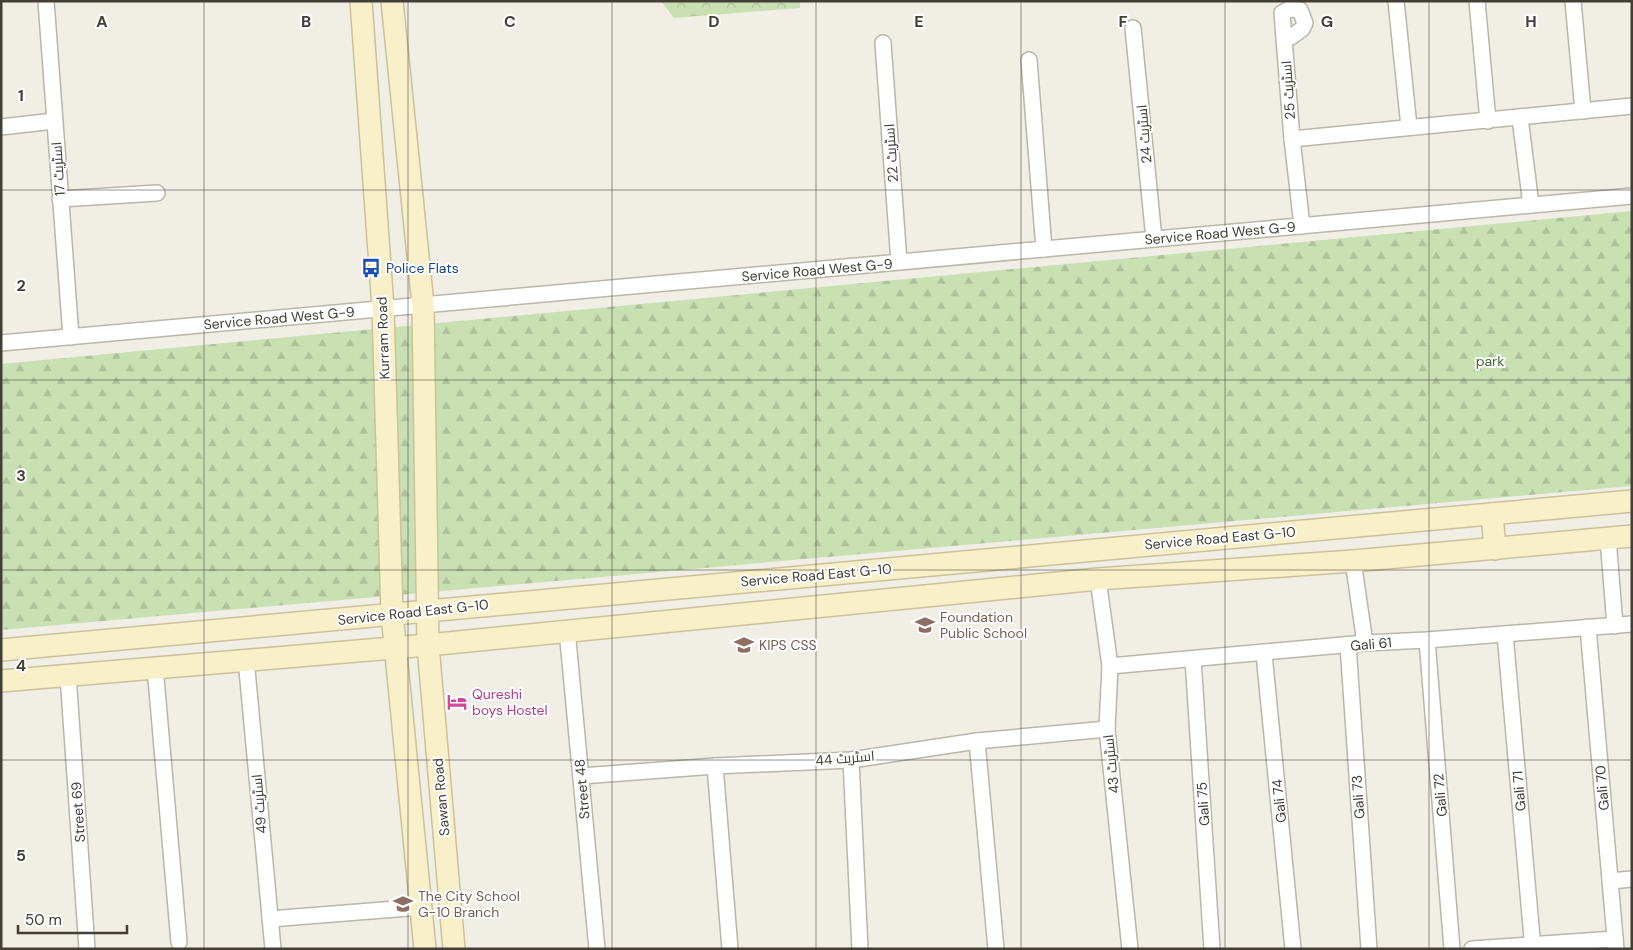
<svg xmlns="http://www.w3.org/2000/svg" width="1633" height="950" viewBox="0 0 1633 950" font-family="'DM Sans',Cairo,sans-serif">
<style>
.forest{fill:url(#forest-firs)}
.park{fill:url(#park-crowns)}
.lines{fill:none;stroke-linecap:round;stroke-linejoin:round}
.minor-casing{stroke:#bbb6aa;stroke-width:18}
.secondary-casing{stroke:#cbc29a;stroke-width:24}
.minor{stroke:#fff;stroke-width:15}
.secondary{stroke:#f8f0c9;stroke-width:21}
.grid{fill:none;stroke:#433e36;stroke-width:1;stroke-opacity:0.55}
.labels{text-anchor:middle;stroke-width:4;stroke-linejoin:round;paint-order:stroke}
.street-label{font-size:14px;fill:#433e36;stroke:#fff}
.transit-label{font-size:14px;fill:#164399;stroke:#fff;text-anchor:start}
.park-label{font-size:14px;fill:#436d31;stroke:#fff}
.education-label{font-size:14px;fill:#785e54;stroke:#fff;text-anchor:start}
.hotel-label{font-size:14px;fill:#b23c85;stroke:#fff;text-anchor:start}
.grid-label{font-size:16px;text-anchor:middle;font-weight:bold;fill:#433e36;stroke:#fff;stroke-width:4;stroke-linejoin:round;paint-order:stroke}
</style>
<defs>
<pattern id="forest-firs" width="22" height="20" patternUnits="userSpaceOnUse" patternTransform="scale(1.25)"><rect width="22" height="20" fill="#c9e0b3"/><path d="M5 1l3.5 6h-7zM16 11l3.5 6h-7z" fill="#aec19b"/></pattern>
<pattern id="park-crowns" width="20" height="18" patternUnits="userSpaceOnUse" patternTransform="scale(1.25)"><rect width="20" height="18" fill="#c9e0b3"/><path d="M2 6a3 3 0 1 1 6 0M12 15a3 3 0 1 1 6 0" fill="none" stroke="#aec19b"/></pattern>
</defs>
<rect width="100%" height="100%" fill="#f1eee6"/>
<path class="forest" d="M 1632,211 L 1632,486 L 1,630 L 1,364 Z"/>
<path class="park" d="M 661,1 L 800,1 L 800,8 L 674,18 Z"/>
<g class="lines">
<defs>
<g id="minor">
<path d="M 46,1 L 71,337"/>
<path d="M 1396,1 L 1409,127"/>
<path d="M 1477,1 L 1488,121"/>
<path d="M 1573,1 L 1583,111"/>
<path d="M 1133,28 L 1154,239"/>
<path d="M 1285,36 L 1291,37 L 1302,29 L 1305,23 L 1300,10 L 1289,9 L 1282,13 L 1292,139 L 1302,226"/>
<path d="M 883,43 L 899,262"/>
<path d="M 1029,60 L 1044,249"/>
<path d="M 1520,118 L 1531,205"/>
<path d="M 1,127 L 54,121"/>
<path d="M 1292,139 L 1632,106"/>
<path d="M 60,199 L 157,193"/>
<path d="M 1,343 L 1632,196"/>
<path d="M 1608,538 L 1615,626"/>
<path d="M 1353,561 L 1365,643"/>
<path d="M 1098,579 L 1110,666 L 1107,729 L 1130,949"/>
<path d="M 1588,627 L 1616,949"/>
<path d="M 567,630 L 597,949"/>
<path d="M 1505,634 L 1533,949"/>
<path d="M 1427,640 L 1452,949"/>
<path d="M 1348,645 L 1369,949"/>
<path d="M 1264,654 L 1293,949"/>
<path d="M 246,659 L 273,949"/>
<path d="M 1193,659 L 1212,949"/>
<path d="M 1110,666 L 1365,643 L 1427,640 L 1632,624"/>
<path d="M 155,667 L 179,942"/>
<path d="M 68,675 L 87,949"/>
<path d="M 977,741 L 996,949"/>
<path d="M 851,760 L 860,949"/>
<path d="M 715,766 L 730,949"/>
<path d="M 581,776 L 715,766 L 851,760 L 977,741 L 1107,729"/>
<path d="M 1610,881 L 1632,879"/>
<path d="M 270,919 L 421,907"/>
<path d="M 1472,949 L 1615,939"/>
</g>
<g id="secondary">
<path d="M 361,1 L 383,308 L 392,614 L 425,949"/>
<path d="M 392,1 L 423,305 L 428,645 L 454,949"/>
<path d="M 1492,514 L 1495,549"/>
<path d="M 1,650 L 1632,501"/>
<path d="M 1,681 L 428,645 L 1098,579 L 1353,561 L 1632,536"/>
</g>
</defs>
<use href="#minor" class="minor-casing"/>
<use href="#secondary" class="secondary-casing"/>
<use href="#minor" class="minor"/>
<use href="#secondary" class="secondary"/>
</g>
<path class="grid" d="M 204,1 L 204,949M 408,1 L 408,949M 612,1 L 612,949M 816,1 L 816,949M 1021,1 L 1021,949M 1225,1 L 1225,949M 1429,1 L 1429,949M 1,190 L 1632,190M 1,380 L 1632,380M 1,570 L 1632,570M 1,760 L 1632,760"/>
<defs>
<symbol id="bus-bare" viewBox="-9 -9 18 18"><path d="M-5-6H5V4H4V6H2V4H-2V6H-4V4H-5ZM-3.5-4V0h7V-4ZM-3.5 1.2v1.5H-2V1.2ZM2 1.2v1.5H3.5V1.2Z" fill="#1a4fb4" stroke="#fff" stroke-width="2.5" paint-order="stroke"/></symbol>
<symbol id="school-bare" viewBox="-9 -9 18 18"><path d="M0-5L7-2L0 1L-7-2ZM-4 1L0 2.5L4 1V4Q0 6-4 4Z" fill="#8d6e63" stroke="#fff" stroke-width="2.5" paint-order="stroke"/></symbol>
<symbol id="hotel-bare" viewBox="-9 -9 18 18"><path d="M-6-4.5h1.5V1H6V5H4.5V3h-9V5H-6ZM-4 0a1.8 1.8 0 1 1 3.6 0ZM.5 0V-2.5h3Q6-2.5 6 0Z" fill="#d1479c" stroke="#fff" stroke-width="2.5" paint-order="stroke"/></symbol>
</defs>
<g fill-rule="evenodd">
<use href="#bus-bare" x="357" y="254" width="28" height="28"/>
<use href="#school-bare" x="911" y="611" width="28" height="28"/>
<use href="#school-bare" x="730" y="631" width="28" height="28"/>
<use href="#hotel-bare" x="443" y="688" width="28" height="28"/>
<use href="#school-bare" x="389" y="890" width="28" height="28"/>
</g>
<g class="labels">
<g class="street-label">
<text transform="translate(1288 90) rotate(-94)" y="5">اسٹریٹ 25</text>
<text transform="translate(1144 134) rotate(-95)" y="5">اسٹریٹ 24</text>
<text transform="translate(891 153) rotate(-94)" y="5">اسٹریٹ 22</text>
<text transform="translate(58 169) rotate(-94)" y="5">اسٹریٹ 17</text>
<text transform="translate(1220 233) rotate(-5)" y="5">Service Road West G-9</text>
<text transform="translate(817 270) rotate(-5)" y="5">Service Road West G-9</text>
<text transform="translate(279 318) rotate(-5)" y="5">Service Road West G-9</text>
<text transform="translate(383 338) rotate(-92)" y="5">Kurram Road</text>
<text transform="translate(1220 538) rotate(-5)" y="5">Service Road East G-10</text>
<text transform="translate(816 575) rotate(-5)" y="5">Service Road East G-10</text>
<text transform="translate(413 612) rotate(-6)" y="5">Service Road East G-10</text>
<text transform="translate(1371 644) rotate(-5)" y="5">Gali 61</text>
<text transform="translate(845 758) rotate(-5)" y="5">اسٹریٹ 44</text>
<text transform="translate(1111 764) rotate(-96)" y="5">اسٹریٹ 43</text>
<text transform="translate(1602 788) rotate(-95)" y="5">Gali 70</text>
<text transform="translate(582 789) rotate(-95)" y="5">Street 48</text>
<text transform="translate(1519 791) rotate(-95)" y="5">Gali 71</text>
<text transform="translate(1440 795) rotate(-95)" y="5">Gali 72</text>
<text transform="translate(441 797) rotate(-95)" y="5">Sawan Road</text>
<text transform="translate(1358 797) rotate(-94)" y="5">Gali 73</text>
<text transform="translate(1279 801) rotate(-96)" y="5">Gali 74</text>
<text transform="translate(259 804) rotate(-95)" y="5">اسٹریٹ 49</text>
<text transform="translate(1203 804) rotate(-94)" y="5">Gali 75</text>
<text transform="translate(78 812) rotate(-94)" y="5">Street 69</text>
</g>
<g class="transit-label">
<text x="386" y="273">Police Flats</text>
</g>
<g class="park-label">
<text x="1490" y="366">park</text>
</g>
<g class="education-label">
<text x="940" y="622">Foundation<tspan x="940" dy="16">Public School</tspan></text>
<text x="759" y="650">KIPS CSS</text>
<text x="418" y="901">The City School<tspan x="418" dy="16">G-10 Branch</tspan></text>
</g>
<g class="hotel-label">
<text x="472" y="699">Qureshi<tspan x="472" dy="16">boys Hostel</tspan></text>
</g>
</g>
<g class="grid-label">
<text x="102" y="27">A</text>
<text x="306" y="27">B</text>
<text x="510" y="27">C</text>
<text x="714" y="27">D</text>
<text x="919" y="27">E</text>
<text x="1123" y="27">F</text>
<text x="1327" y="27">G</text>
<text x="1531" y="27">H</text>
<text x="21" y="101">1</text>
<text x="21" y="291">2</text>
<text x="21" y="481">3</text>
<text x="21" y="671">4</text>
<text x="21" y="861">5</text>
</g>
<rect width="1633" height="950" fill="none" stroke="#433e36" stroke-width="5"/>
<path d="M18 925v8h109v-8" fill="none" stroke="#433e36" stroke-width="2.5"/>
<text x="25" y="925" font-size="15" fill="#433e36" stroke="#ffffff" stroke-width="4" paint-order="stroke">50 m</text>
</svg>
